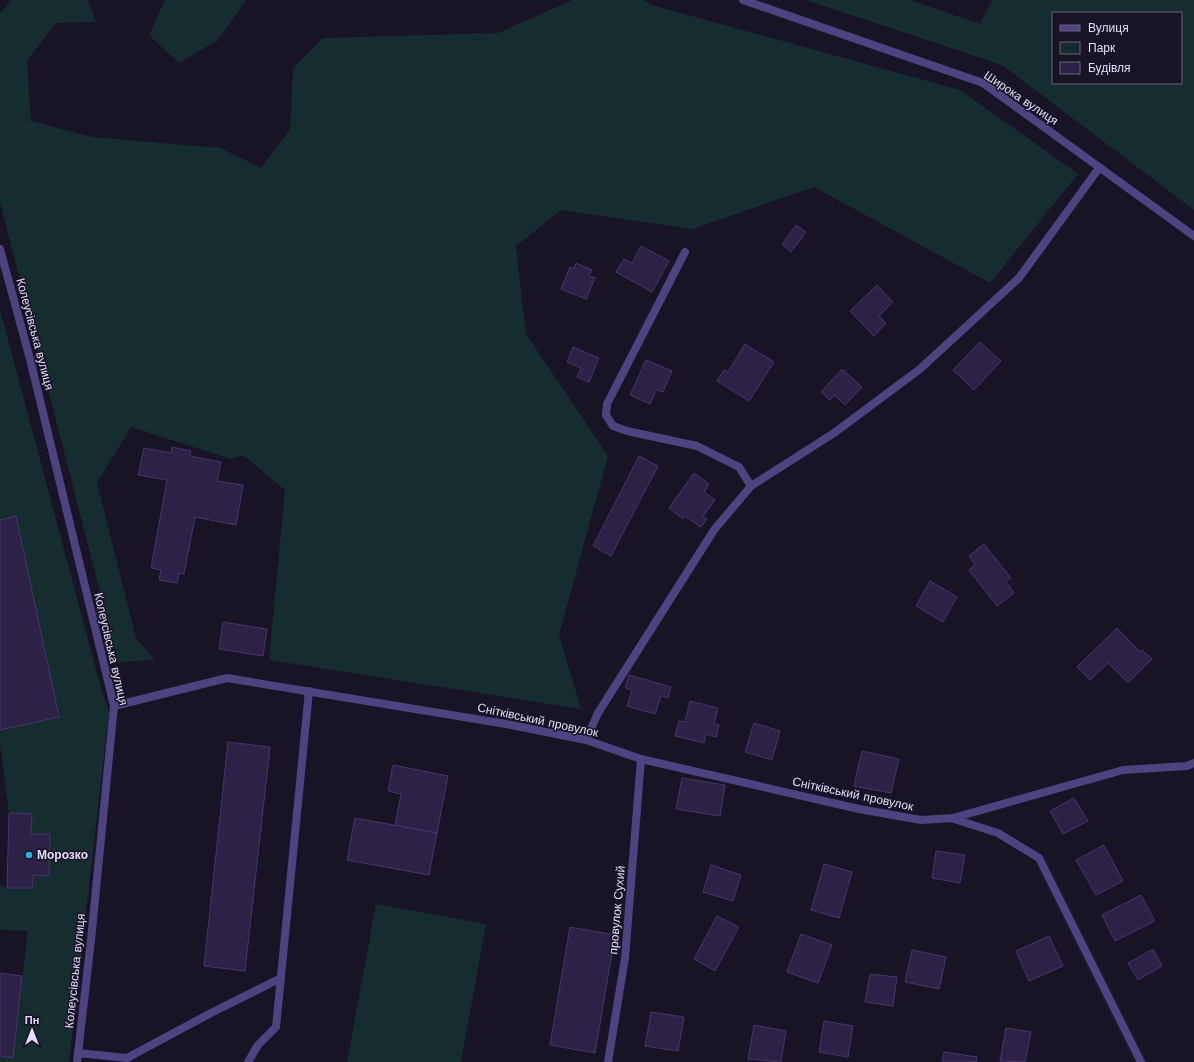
<svg xmlns="http://www.w3.org/2000/svg" width="1194" height="1062" viewBox="0 0 1194 1062" font-family="'Work Sans',sans-serif">
<style>
.green{fill:#162d2f;fill-rule:evenodd}
.building{fill:#2d2145;stroke:#48356e}
.lines{fill:none;stroke-linecap:round;stroke-linejoin:round}
.service{stroke:#4d4380;stroke-width:8}
.minor{stroke:#4d4380;stroke-width:8}
.tertiary{stroke:#4d4380;stroke-width:8}
.poi-dot{fill:#1db6e5;stroke:#191326;stroke-width:1.5}
.labels{text-anchor:middle;stroke-width:3;stroke-linejoin:round;paint-order:stroke}
.street-label{font-size:12px;fill:#e4dcfb;stroke:#191326}
.poi-label{font-size:12px;font-weight:bold;fill:#e4dcfb;stroke:#191326;text-anchor:start}
</style>
<rect width="100%" height="100%" fill="#191326"/>
<g class="green">
<path d="M 12,0 L 88,0 L 96,22 L 56,23 L 27,60 L 31,121 L 92,137 L 220,148 L 261,168 L 290,130 L 293,68 L 323,38 L 498,33 L 572,0 L 644,0 L 652,5 L 960,90 L 1078,174 L 990,283 L 814,187 L 693,229 L 561,210 L 516,246 L 526,334 L 608,456 L 559,635 L 581,709 L 269,660 L 285,490 L 243,455 L 231,459 L 131,427 L 97,483 L 136,638 L 155,660 L 118,662 L 0,202 L 0,13 Z"/>
<path d="M 165,0 L 246,0 L 218,40 L 179,63 L 149,35 Z"/>
<path d="M 806,0 L 910,0 L 980,24 L 992,0 L 1194,0 L 1194,210 L 1002,65 ZM 1053,13 L 1181,13 L 1181,83 L 1053,83 Z"/>
<path d="M 0,310 L 101,688 L 109,711 L 69,1062 L 0,1062 L 0,1056 L 13,1057 L 28,931 L 0,930 L 0,885 L 7,888 L 32,888 L 33,875 L 49,876 L 50,835 L 31,834 L 32,814 L 9,813 L 0,744 L 0,730 L 59,717 L 16,517 L 0,520 Z"/>
<path d="M 376,904 L 486,924 L 461,1062 L 347,1062 Z"/>
</g>
<g class="building">
<path d="M 796,225 L 806,232 L 791,252 L 782,244 Z"/>
<path d="M 641,246 L 669,261 L 652,292 L 616,272 L 624,259 L 632,263 Z"/>
<path d="M 576,263 L 592,270 L 589,276 L 595,278 L 586,299 L 561,289 L 570,267 L 574,269 Z"/>
<path d="M 877,285 L 893,302 L 879,316 L 886,323 L 874,336 L 850,311 Z"/>
<path d="M 980,342 L 1001,361 L 974,390 L 953,370 Z"/>
<path d="M 745,344 L 774,362 L 749,401 L 717,381 L 724,370 L 728,372 Z"/>
<path d="M 573,347 L 599,358 L 589,382 L 577,377 L 581,368 L 567,362 Z"/>
<path d="M 646,360 L 672,371 L 663,392 L 656,390 L 650,404 L 630,395 Z"/>
<path d="M 842,369 L 862,387 L 845,405 L 834,395 L 830,400 L 821,392 Z"/>
<path d="M 172,447 L 191,451 L 190,456 L 221,462 L 217,481 L 243,485 L 236,525 L 195,517 L 184,574 L 179,573 L 177,583 L 159,580 L 161,570 L 151,568 L 167,480 L 138,475 L 144,448 L 171,453 Z"/>
<path d="M 639,456 L 658,466 L 611,556 L 593,546 Z"/>
<path d="M 694,473 L 709,484 L 704,492 L 715,500 L 703,516 L 707,519 L 701,527 L 685,516 L 683,519 L 669,508 Z"/>
<path d="M 16,516 L 59,717 L 0,730 L 0,520 Z"/>
<path d="M 984,544 L 1011,578 L 1006,582 L 1014,593 L 997,606 L 969,570 L 975,565 L 969,556 Z"/>
<path d="M 930,581 L 957,597 L 943,622 L 916,606 Z"/>
<path d="M 223,622 L 267,629 L 263,656 L 219,649 Z"/>
<path d="M 1117,628 L 1140,652 L 1142,650 L 1152,659 L 1128,683 L 1108,663 L 1090,680 L 1077,667 Z"/>
<path d="M 629,675 L 671,687 L 668,698 L 661,696 L 655,714 L 627,706 L 632,690 L 625,688 Z"/>
<path d="M 690,701 L 718,708 L 714,724 L 719,725 L 716,737 L 706,734 L 704,743 L 675,736 L 679,721 L 685,722 Z"/>
<path d="M 754,723 L 780,731 L 772,760 L 745,752 Z"/>
<path d="M 228,742 L 270,747 L 245,971 L 204,966 Z"/>
<path d="M 862,751 L 899,759 L 891,793 L 854,786 Z"/>
<path d="M 393,765 L 448,776 L 437,833 L 395,825 L 401,794 L 388,791 Z"/>
<path d="M 682,778 L 725,785 L 720,816 L 676,809 Z"/>
<path d="M 1074,798 L 1088,821 L 1063,834 L 1050,811 Z"/>
<path d="M 9,813 L 32,814 L 31,834 L 50,834 L 49,876 L 33,875 L 32,888 L 7,888 Z"/>
<path d="M 355,818 L 437,833 L 429,875 L 347,860 Z"/>
<path d="M 1104,845 L 1123,881 L 1096,895 L 1076,860 Z"/>
<path d="M 936,851 L 965,855 L 960,883 L 932,878 Z"/>
<path d="M 824,864 L 852,872 L 839,918 L 811,910 Z"/>
<path d="M 711,865 L 741,875 L 733,901 L 703,892 Z"/>
<path d="M 1141,895 L 1155,921 L 1115,941 L 1102,915 Z"/>
<path d="M 717,916 L 739,927 L 715,971 L 694,959 Z"/>
<path d="M 570,927 L 615,935 L 595,1053 L 550,1045 Z"/>
<path d="M 801,934 L 832,945 L 818,983 L 787,972 Z"/>
<path d="M 1049,936 L 1063,966 L 1029,981 L 1016,951 Z"/>
<path d="M 1153,949 L 1162,966 L 1138,980 L 1128,963 Z"/>
<path d="M 912,950 L 946,957 L 939,989 L 905,982 Z"/>
<path d="M 0,973 L 22,976 L 13,1058 L 0,1056 Z"/>
<path d="M 870,974 L 897,977 L 893,1006 L 865,1002 Z"/>
<path d="M 651,1012 L 684,1017 L 678,1051 L 645,1046 Z"/>
<path d="M 824,1021 L 853,1026 L 848,1057 L 819,1052 Z"/>
<path d="M 754,1025 L 786,1031 L 781,1062 L 748,1059 Z"/>
<path d="M 1006,1028 L 1031,1032 L 1025,1062 L 1000,1061 Z"/>
<path d="M 944,1052 L 977,1057 L 976,1062 L 942,1062 Z"/>
</g>
<g class="lines">
<g class="service">
<path d="M 685,252 L 607,404 L 606,415 L 613,426 L 627,431 L 697,446 L 739,467 L 751,486"/>
<path d="M 78,1053 L 127,1058 L 211,1013 L 281,978"/>
<path d="M 248,1062 L 258,1045 L 276,1027 L 309,691"/>
</g>
<g class="minor">
<path d="M 743,0 L 983,83 L 1194,236"/>
<path d="M 114,706 L 227,678 L 506,724 L 586,740 L 641,759 L 859,809 L 921,820 L 953,818 L 1123,770 L 1187,766 L 1194,763"/>
<path d="M 586,740 L 598,713 L 714,530 L 751,486 L 834,433 L 920,369 L 1019,278 L 1099,168"/>
<path d="M 954,819 L 998,833 L 1039,858 L 1141,1062"/>
<path d="M 608,1062 L 625,958 L 641,759"/>
</g>
<path class="tertiary" d="M 0,249 L 30,359 L 114,706 L 91,940 L 77,1062"/>
</g>
<circle class="poi-dot" cx="29" cy="855" r="4"/>
<g class="labels">
<g class="street-label">
<text transform="translate(1021 98) rotate(34)" y="4">Широка вулиця</text>
<text transform="translate(35 334) rotate(75)" y="4">Колеусівська вулиця</text>
<text transform="translate(111 649) rotate(77)" y="4">Колеусівська вулиця</text>
<text transform="translate(538 720) rotate(12)" y="4">Снітківський провулок</text>
<text transform="translate(853 794) rotate(12)" y="4">Снітківський провулок</text>
<text transform="translate(617 910) rotate(-85)" y="4">провулок Сухий</text>
<text transform="translate(75 971) rotate(-84)" y="4">Колеусівська вулиця</text>
</g>
<g class="poi-label">
<text x="37" y="859">Морозко</text>
</g>
</g>
<rect x="1052" y="12" width="130" height="72" fill="#191326" stroke="#6a637b"/>
<rect x="1060" y="25" width="20" height="6" fill="#4d4380" stroke="#6a637b"/>
<text x="1088" y="32" font-size="12" fill="#e4dcfb">Вулиця</text>
<rect x="1060" y="42" width="20" height="12" fill="#162d2f" stroke="#6a637b"/>
<text x="1088" y="52" font-size="12" fill="#e4dcfb">Парк</text>
<rect x="1060" y="62" width="20" height="12" fill="#2d2145" stroke="#6a637b"/>
<text x="1088" y="72" font-size="12" fill="#e4dcfb">Будівля</text>
<g transform="translate(32 1030)" stroke="#191326" stroke-width="3" paint-order="stroke">
<path d="M0-3L7 15L0 10L-7 15Z" fill="#e4dcfb"/>
<text y="-6" font-size="11" font-weight="bold" text-anchor="middle" fill="#e4dcfb">Пн</text>
</g>
</svg>
